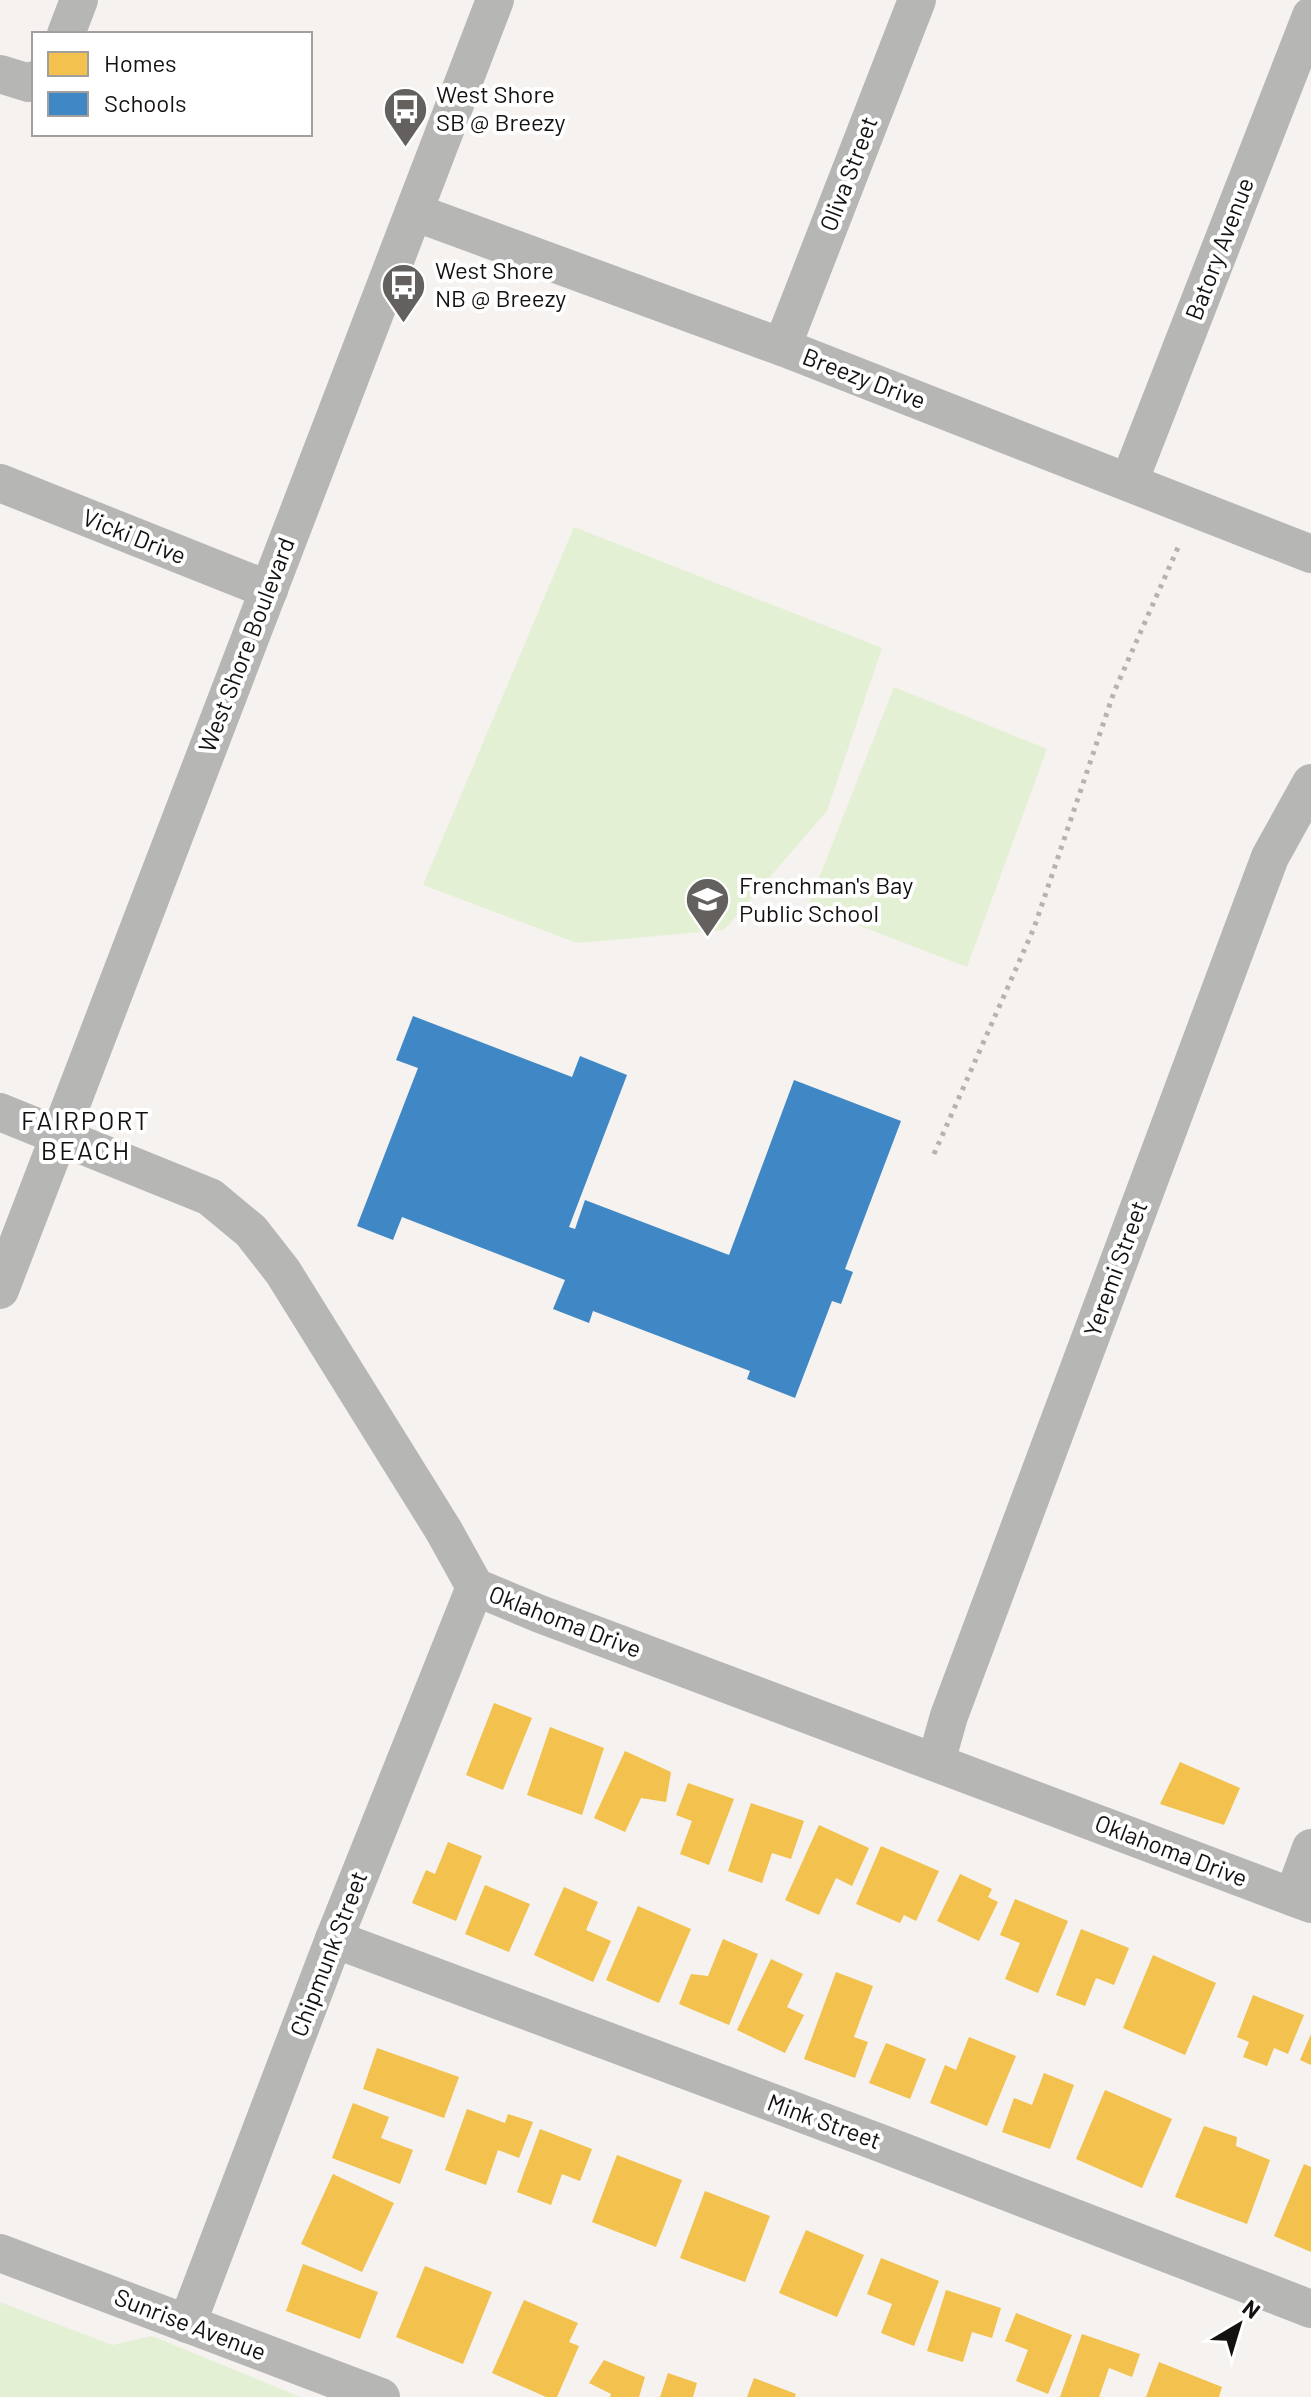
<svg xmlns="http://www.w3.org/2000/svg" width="1311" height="2397" viewBox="0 0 1311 2397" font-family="Barlow,sans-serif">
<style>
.green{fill:#e4f0d3}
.homes{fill:#f2c14e}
.schools{fill:#3f88c5}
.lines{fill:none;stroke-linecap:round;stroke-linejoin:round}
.path{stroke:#b5b2b0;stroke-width:5;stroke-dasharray:4 6;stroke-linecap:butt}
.minor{stroke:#b6b6b4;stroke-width:38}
.labels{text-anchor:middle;stroke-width:8;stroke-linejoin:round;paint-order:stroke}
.poi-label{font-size:24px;fill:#141110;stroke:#fff;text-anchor:start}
.street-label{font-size:24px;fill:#141110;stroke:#fff}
.neighbourhood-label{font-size:26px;letter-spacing:2px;fill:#141110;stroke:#fff}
</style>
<rect width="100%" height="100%" fill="#f6f2ef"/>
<g class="green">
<path d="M 574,527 L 882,648 L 827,811 L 724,930 L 577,943 L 423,885 Z"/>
<path d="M 894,687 L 1047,749 L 967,967 L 808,906 Z"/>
<path d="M 0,2302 L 112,2345 L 152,2336 L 300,2397 L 0,2397 Z"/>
</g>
<g class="homes">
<path d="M 494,1703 L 532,1718 L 503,1790 L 466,1775 Z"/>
<path d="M 550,1727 L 604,1748 L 582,1815 L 527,1795 Z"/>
<path d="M 625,1751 L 671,1772 L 666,1802 L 641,1798 L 625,1832 L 594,1818 Z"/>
<path d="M 1180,1762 L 1240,1788 L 1224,1825 L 1160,1804 Z"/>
<path d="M 688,1783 L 734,1799 L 709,1865 L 680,1854 L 692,1821 L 676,1815 Z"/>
<path d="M 751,1803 L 804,1821 L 791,1859 L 772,1853 L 762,1883 L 728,1871 Z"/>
<path d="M 819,1825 L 869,1848 L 852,1886 L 836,1878 L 819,1915 L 785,1900 Z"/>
<path d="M 448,1842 L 482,1856 L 456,1921 L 412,1903 L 426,1870 L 435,1874 Z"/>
<path d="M 881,1846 L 939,1871 L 916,1921 L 904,1915 L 900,1923 L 856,1904 Z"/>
<path d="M 960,1874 L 992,1889 L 988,1897 L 998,1902 L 979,1941 L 937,1921 Z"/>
<path d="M 485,1885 L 530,1904 L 509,1952 L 465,1934 Z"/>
<path d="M 564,1887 L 598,1902 L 586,1930 L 611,1941 L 593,1982 L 534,1955 Z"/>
<path d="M 1015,1899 L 1068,1921 L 1038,1993 L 1005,1979 L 1020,1943 L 1000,1935 Z"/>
<path d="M 638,1906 L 691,1929 L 659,2003 L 606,1980 Z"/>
<path d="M 1081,1929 L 1129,1948 L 1114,1985 L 1096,1978 L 1085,2006 L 1056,1995 Z"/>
<path d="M 723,1939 L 758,1954 L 729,2025 L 679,2004 L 691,1974 L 708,1976 Z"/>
<path d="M 1153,1955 L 1216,1983 L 1185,2055 L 1123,2028 Z"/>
<path d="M 771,1959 L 803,1974 L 787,2007 L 804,2015 L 785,2053 L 737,2030 Z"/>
<path d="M 836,1972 L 873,1986 L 854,2037 L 868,2042 L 855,2078 L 804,2059 Z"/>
<path d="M 1253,1995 L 1304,2015 L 1288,2054 L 1274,2048 L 1267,2066 L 1243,2057 L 1249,2042 L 1237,2037 Z"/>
<path d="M 1311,2034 L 1311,2065 L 1300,2060 Z"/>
<path d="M 969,2037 L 1016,2056 L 987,2126 L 930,2103 L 945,2065 L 956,2070 Z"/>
<path d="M 886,2043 L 926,2059 L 910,2099 L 869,2083 Z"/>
<path d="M 377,2048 L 459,2077 L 444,2118 L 363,2089 Z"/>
<path d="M 1044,2073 L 1074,2085 L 1050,2149 L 1002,2132 L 1014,2098 L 1032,2105 Z"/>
<path d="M 1105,2090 L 1172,2119 L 1142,2188 L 1076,2159 Z"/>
<path d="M 353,2103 L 389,2117 L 381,2138 L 413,2150 L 400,2184 L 332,2158 Z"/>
<path d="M 467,2109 L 505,2123 L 508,2114 L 533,2122 L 519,2158 L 498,2150 L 486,2185 L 445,2170 Z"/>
<path d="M 1204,2126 L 1237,2137 L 1236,2146 L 1270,2160 L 1247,2224 L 1175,2197 Z"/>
<path d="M 540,2129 L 592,2149 L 580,2181 L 562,2174 L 551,2205 L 517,2192 Z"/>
<path d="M 617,2155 L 682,2180 L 656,2247 L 592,2222 Z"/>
<path d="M 1304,2164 L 1311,2167 L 1311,2252 L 1274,2236 Z"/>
<path d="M 333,2174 L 394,2203 L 362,2272 L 301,2244 Z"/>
<path d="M 705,2191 L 770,2216 L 745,2282 L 680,2258 Z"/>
<path d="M 806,2230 L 864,2255 L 837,2317 L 779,2293 Z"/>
<path d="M 881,2258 L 939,2281 L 914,2346 L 881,2333 L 892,2304 L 867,2294 Z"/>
<path d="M 303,2264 L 378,2292 L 360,2339 L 286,2311 Z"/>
<path d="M 425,2266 L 492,2292 L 463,2364 L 396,2337 Z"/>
<path d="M 946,2290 L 1001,2308 L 992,2338 L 972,2332 L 963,2362 L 927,2351 Z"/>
<path d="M 524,2300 L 578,2323 L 569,2342 L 579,2346 L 557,2397 L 546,2397 L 492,2373 Z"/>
<path d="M 1016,2313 L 1072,2335 L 1048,2394 L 1016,2381 L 1028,2350 L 1005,2341 Z"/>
<path d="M 1082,2334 L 1140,2354 L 1132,2377 L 1109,2368 L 1099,2397 L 1060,2397 Z"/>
<path d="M 604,2360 L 645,2377 L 639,2397 L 610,2397 L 611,2394 L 589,2383 Z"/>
<path d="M 1159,2362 L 1222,2387 L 1219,2397 L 1146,2397 Z"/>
<path d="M 668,2373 L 697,2383 L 693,2397 L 660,2397 Z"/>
<path d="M 754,2378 L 796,2394 L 795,2397 L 747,2397 Z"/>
</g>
<path class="schools" d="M 413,1016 L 572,1077 L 580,1056 L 627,1075 L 569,1227 L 575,1229 L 585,1200 L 729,1255 L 794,1080 L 901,1121 L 845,1269 L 853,1272 L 841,1304 L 832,1301 L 795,1398 L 747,1379 L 750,1371 L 593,1311 L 589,1323 L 553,1309 L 565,1280 L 402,1217 L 393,1240 L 357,1226 L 418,1068 L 396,1060 Z"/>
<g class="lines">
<path class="path" d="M 934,1154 L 1034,928 L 1114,692 L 1180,543"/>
<g class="minor">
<path d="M 66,34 L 79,0"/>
<path d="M 0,74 L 29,83 L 34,80"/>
<path d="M 414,212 L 782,347 L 1311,554"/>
<path d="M 782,347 L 917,0"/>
<path d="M 1129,482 L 1311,16"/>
<path d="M 0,483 L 269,590"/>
<path d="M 0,1112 L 210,1197 L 251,1231 L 283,1272 L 444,1531 L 475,1587 L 540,1614 L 1311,1904"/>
<path d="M 0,1290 L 495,0"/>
<path d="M 936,1762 L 949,1716 L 1270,857 L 1311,783"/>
<path d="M 1293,1897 L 1311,1848"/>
<path d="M 334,1939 L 883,2144 L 1311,2309"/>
<path d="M 0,2253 L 381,2397"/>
<path d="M 187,2324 L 334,1939 L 475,1587"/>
</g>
</g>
<defs>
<symbol id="bus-pin" viewBox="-11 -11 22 30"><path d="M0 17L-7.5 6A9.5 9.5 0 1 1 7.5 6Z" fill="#63605e" stroke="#fff"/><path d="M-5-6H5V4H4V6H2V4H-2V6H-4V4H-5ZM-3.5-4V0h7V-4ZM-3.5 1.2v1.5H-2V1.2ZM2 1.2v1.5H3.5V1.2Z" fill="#fff"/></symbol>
<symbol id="school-pin" viewBox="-11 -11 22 30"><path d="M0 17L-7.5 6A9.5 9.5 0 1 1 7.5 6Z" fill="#63605e" stroke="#fff"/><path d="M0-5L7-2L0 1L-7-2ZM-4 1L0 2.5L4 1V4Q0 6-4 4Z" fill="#fff"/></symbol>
</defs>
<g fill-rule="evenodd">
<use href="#bus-pin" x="380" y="84" width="51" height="69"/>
<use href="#bus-pin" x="378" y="260" width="51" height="69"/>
<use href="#school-pin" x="682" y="874" width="51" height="69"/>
</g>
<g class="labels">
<g class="poi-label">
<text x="436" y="103">West Shore<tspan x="436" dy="28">SB @ Breezy</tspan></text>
<text x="435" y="279">West Shore<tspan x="435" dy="28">NB @ Breezy</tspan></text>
<text x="739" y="894">Frenchman's Bay<tspan x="739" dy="28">Public School</tspan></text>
</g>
<g class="street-label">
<text transform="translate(849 174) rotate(-69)" y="8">Oliva Street</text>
<text transform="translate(1220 249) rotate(-69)" y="8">Batory Avenue</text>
<text transform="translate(864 379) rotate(21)" y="8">Breezy Drive</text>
<text transform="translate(134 537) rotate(22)" y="8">Vicki Drive</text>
<text transform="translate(247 645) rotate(-69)" y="8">West Shore Boulevard</text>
<text transform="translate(1116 1269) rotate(-70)" y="8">Yeremi Street</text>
<text transform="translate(565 1622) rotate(21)" y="8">Oklahoma Drive</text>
<text transform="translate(1171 1851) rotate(21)" y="8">Oklahoma Drive</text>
<text transform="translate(329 1954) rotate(-69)" y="8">Chipmunk Street</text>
<text transform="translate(824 2122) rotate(20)" y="8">Mink Street</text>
<text transform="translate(190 2325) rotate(21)" y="8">Sunrise Avenue</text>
</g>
<g class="neighbourhood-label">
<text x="86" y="1130">FAIRPORT<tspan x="86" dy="30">BEACH</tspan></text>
</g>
</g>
<rect x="32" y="32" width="280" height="104" fill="#ffffff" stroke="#a1a09f" stroke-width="2"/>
<rect x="48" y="52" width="40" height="24" fill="#f2c14e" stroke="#a1a09f" stroke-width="2"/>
<text x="104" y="72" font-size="24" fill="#141110">Homes</text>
<rect x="48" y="92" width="40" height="24" fill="#3f88c5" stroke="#a1a09f" stroke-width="2"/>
<text x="104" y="112" font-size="24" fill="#141110">Schools</text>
<g transform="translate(1239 2325) rotate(38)" stroke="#ffffff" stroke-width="6" paint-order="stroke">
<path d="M0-6L14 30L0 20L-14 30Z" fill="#141110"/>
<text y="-12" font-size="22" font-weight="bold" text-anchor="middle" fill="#141110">N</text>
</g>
</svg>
